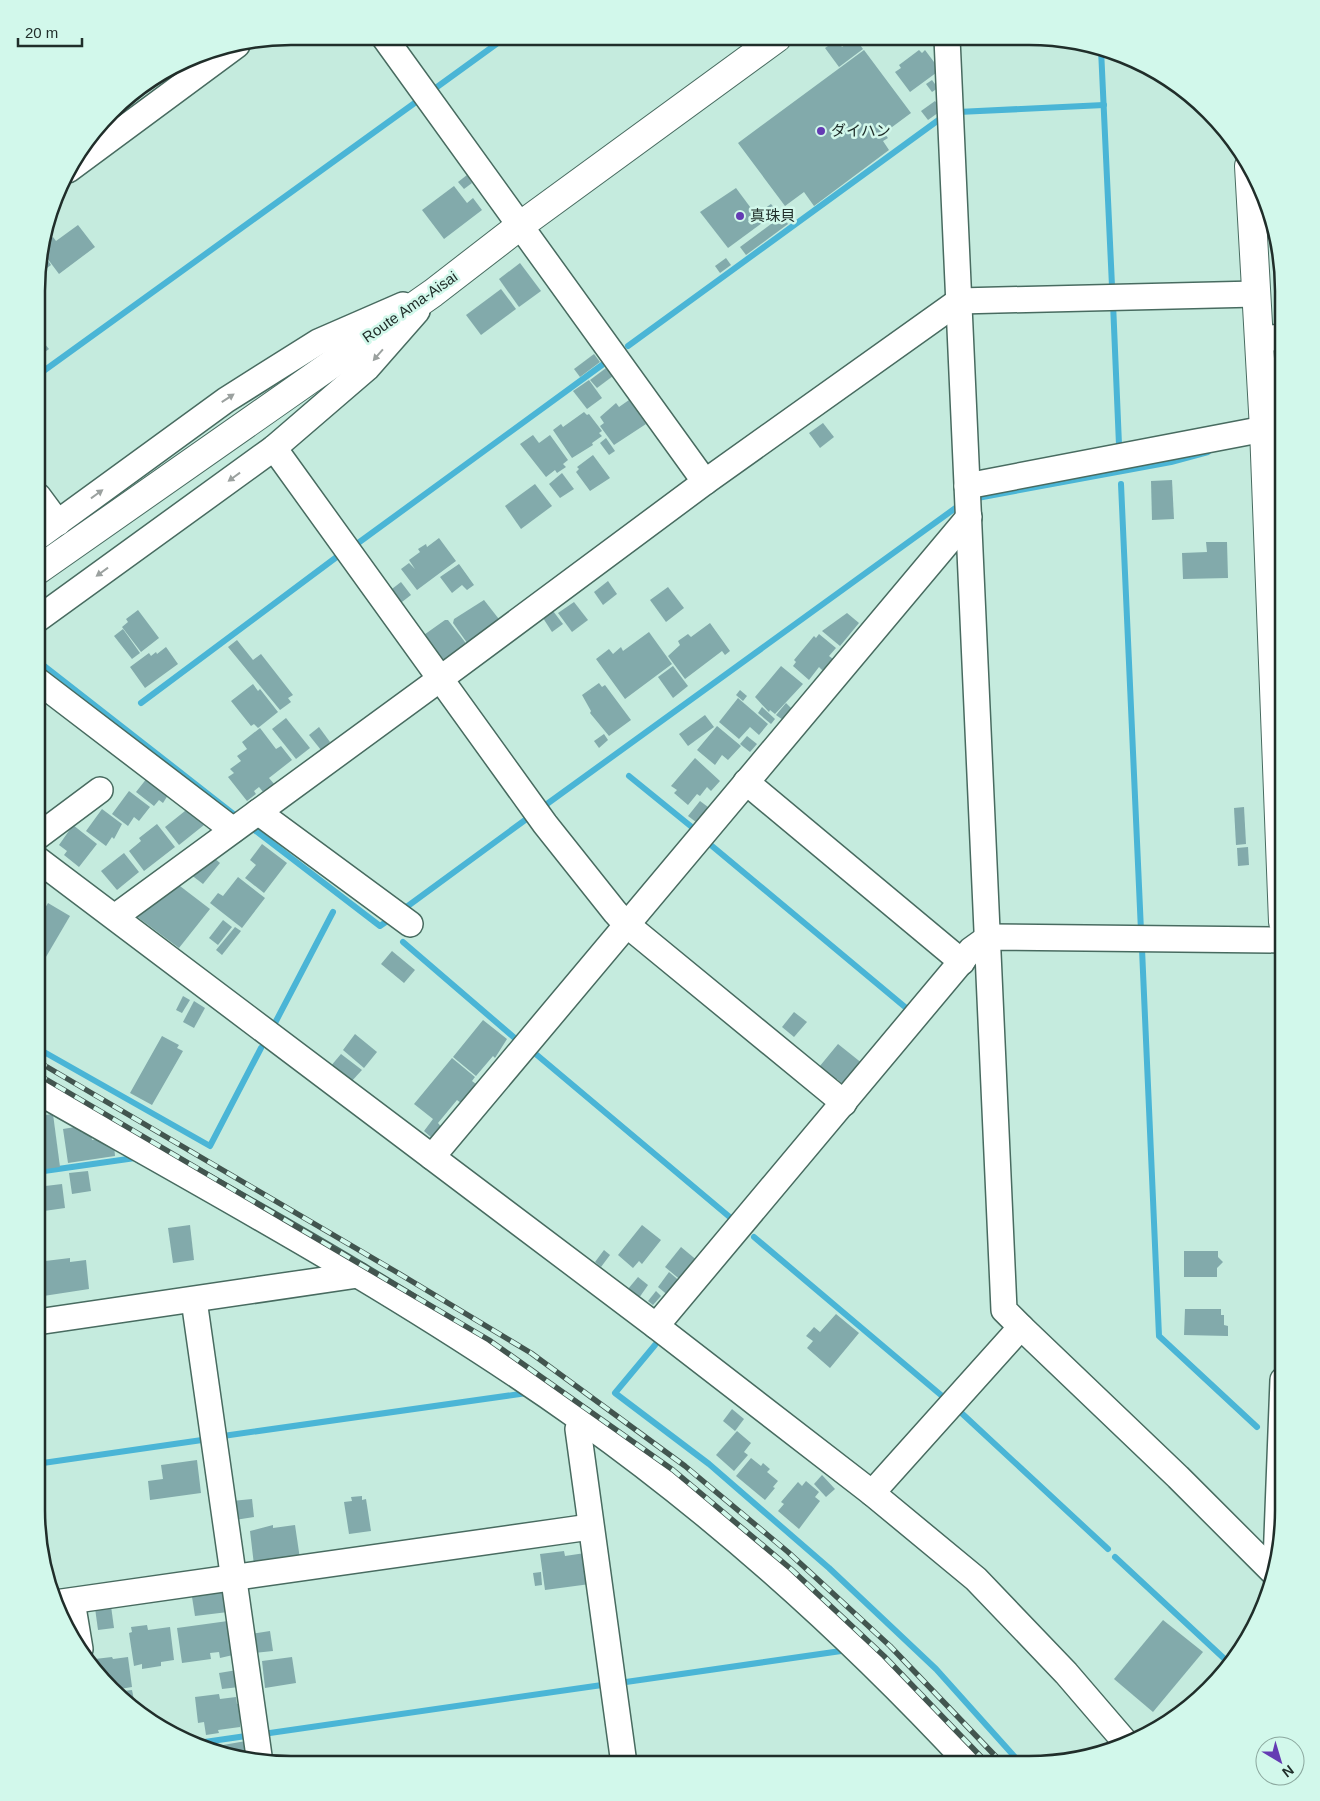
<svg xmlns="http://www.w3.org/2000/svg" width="1320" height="1801" viewBox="0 0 1320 1801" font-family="Arial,'Noto Sans JP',sans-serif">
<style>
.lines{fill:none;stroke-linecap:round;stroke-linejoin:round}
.stream{stroke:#4ab5d6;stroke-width:6}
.building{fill:#82aaab}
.minor-casing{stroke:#486b60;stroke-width:28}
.major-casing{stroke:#486b60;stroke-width:30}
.highway-casing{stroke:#486b60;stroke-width:30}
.minor{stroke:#fff;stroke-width:25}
.major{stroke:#fff;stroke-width:28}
.highway{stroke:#fff;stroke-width:28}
.rail-casing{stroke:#42554f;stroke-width:5.5}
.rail{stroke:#d2f8eb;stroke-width:4;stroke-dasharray:11;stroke-linecap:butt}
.oneway{fill:#9ba19f}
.poi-dot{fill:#643bb3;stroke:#d2f8eb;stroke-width:2}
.labels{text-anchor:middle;stroke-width:5;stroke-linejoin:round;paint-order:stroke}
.poi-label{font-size:15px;fill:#202e2a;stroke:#d2f8eb;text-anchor:start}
.street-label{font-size:15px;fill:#202e2a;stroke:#d2f8eb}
.rim{fill:none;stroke:#202e2a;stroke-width:2.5}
</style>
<rect width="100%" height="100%" fill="#c5ebde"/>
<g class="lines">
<g class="stream">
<path d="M 1101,49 L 1112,286"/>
<path d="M 437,87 L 506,37"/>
<path d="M 958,112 L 1104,105"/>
<path d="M 1113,303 L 1119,445"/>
<path d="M 628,346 L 944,116"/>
<path d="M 38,375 L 416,102"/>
<path d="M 1121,484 L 1141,931"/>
<path d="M 972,499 L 1171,462 L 1208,452"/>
<path d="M 354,546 L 602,365"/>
<path d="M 38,661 L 240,819"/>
<path d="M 141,703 L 338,556"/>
<path d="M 629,776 L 693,828"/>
<path d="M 540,809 L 961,504"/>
<path d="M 248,825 L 380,926 L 393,917"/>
<path d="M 706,841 L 911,1012"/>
<path d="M 401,911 L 532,815"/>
<path d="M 403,942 L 517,1040"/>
<path d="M 1142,949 L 1159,1336 L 1257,1427"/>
<path d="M 275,1023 L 333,912"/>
<path d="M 37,1048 L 210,1146 L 261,1048"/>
<path d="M 531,1050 L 732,1219"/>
<path d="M 37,1172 L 135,1158 L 139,1161"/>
<path d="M 754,1237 L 948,1401"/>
<path d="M 655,1345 L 615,1393 L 709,1464 L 829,1568 L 936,1669 L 1022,1765"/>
<path d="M 955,1407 L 1108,1549"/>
<path d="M 223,1436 L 527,1393"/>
<path d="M 36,1464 L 202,1440"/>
<path d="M 1115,1557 L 1230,1664"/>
<path d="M 619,1683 L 848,1650"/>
<path d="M 263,1734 L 602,1685"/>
<path d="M 191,1744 L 246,1736"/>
</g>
</g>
<g class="building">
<path d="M 855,38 L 863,49 L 839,67 L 825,48 L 837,40 L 842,47 Z"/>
<path d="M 864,50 L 911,113 L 884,133 L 888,138 L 883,141 L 889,150 L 814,206 L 804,192 L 785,206 L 738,143 Z"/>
<path d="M 919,50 L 922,53 L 925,50 L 940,70 L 910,92 L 895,72 L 901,68 L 899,65 Z"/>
<path d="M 932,80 L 938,88 L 932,92 L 926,84 Z"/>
<path d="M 935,101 L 942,110 L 928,120 L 921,111 Z"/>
<path d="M 467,175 L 472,183 L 464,189 L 458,182 Z"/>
<path d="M 454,186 L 467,203 L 473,198 L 482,210 L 444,239 L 422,210 Z"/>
<path d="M 736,188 L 762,223 L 728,248 L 700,212 Z"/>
<path d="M 771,204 L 781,216 L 774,222 L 764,209 Z"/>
<path d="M 782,216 L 788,224 L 746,255 L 740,247 Z"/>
<path d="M 78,225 L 95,247 L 59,274 L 41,250 L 43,245 L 53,237 L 56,241 Z"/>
<path d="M 44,255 L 51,265 L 47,268 L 39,259 Z"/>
<path d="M 726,258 L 731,265 L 720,273 L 715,266 Z"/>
<path d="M 520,263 L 541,291 L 519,307 L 499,279 Z"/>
<path d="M 501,289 L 516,309 L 481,335 L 466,315 Z"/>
<path d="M 38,336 L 49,349 L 38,357 Z"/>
<path d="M 594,354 L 600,362 L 580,377 L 574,369 Z"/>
<path d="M 606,368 L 613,376 L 597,388 L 590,380 Z"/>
<path d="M 589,380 L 602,398 L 587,409 L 573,391 Z"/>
<path d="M 629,400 L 646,424 L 614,445 L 600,426 L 604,423 L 600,417 L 616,403 L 619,407 Z"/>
<path d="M 584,412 L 587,415 L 589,414 L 602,431 L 599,433 L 602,436 L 592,443 L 593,445 L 572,458 L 553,430 L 561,424 L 563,427 Z"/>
<path d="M 823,423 L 834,437 L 820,448 L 809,433 Z"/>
<path d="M 533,435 L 539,443 L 550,435 L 568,460 L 563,464 L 566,467 L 557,473 L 555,470 L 546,477 L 520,444 Z"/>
<path d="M 606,438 L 615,451 L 609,455 L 600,443 Z"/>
<path d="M 593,455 L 610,478 L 590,491 L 576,472 L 579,469 L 577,467 Z"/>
<path d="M 562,473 L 574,489 L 560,498 L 549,484 Z"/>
<path d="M 1172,480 L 1174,519 L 1152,520 L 1151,481 Z"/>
<path d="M 535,484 L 552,506 L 521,529 L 505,506 Z"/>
<path d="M 439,538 L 456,561 L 417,590 L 401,569 L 409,563 L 415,569 L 409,560 L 420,552 L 418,549 L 426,544 L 427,547 Z"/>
<path d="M 1206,542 L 1227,542 L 1228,578 L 1183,579 L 1182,553 L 1207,552 Z"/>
<path d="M 459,564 L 474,585 L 467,590 L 462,585 L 452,593 L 440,577 Z"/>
<path d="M 608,581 L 617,594 L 603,605 L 594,592 Z"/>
<path d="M 401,582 L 411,595 L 398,605 L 388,592 Z"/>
<path d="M 668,587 L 684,608 L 666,622 L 650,600 Z"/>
<path d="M 484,600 L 502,623 L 470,647 L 453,623 L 454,619 Z"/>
<path d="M 574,602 L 588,620 L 572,632 L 558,613 Z"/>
<path d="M 138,610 L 159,638 L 141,652 L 122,627 L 128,622 L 126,619 Z"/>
<path d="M 553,611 L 563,624 L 552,632 L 543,618 Z"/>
<path d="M 847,613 L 859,623 L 840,646 L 822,631 Z"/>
<path d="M 445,620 L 448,620 L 468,646 L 445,663 L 433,647 L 430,649 L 421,637 Z"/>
<path d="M 710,623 L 730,651 L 725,655 L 722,651 L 685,679 L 668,656 L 680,645 L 678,641 L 688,634 L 691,637 Z"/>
<path d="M 123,629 L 140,653 L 132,659 L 114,636 Z"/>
<path d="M 649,632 L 672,664 L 625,699 L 596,659 L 609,649 L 613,654 L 621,647 L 623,651 Z"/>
<path d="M 819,634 L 836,648 L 829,656 L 833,659 L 823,671 L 819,667 L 809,680 L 793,666 L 796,662 L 794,660 L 814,636 L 816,638 Z"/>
<path d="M 237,640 L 253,660 L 261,654 L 293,695 L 288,698 L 291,702 L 280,710 L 228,647 Z"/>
<path d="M 166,647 L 178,664 L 145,688 L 130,667 L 149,653 L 151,656 L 156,652 L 157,654 Z"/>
<path d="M 673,666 L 688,686 L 673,698 L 658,677 Z"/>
<path d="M 781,666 L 803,684 L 775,714 L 770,710 L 769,712 L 755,697 Z"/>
<path d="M 599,683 L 602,687 L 605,685 L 631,720 L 609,736 L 590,713 L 591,711 L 582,695 Z"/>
<path d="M 253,684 L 258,691 L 260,689 L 278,712 L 258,728 L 254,724 L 251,726 L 231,701 Z"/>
<path d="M 740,690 L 747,696 L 743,701 L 736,695 Z"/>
<path d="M 738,698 L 768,724 L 759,735 L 750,727 L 739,739 L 719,722 Z"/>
<path d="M 786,703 L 792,709 L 783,720 L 776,715 Z"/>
<path d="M 762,707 L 775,719 L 771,724 L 758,713 Z"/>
<path d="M 705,715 L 714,727 L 688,746 L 679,734 Z"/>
<path d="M 286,718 L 310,748 L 296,759 L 272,729 Z"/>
<path d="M 717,726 L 741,746 L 728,760 L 722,755 L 715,765 L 697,750 Z"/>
<path d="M 319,727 L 330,742 L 321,750 L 309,735 Z"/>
<path d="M 260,728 L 276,749 L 281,746 L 292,760 L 269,778 L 275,785 L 264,793 L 259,787 L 254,791 L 256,794 L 247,801 L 228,777 L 234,773 L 230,769 L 241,761 L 237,756 L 247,749 L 242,742 Z"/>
<path d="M 604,734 L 608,740 L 599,748 L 594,741 Z"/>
<path d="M 747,736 L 757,744 L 750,752 L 740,744 Z"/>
<path d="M 695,758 L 720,781 L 711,791 L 707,787 L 700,796 L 697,794 L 688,805 L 674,793 L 677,790 L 671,786 Z"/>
<path d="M 151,773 L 168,795 L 163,803 L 159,800 L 154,806 L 136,792 Z"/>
<path d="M 129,791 L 150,807 L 139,821 L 134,817 L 128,826 L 112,814 Z"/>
<path d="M 700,801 L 708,807 L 696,822 L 688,816 Z"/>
<path d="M 190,807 L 204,825 L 179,845 L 165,827 Z"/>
<path d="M 1244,807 L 1246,844 L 1236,845 L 1234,808 Z"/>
<path d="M 102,809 L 122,824 L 114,839 L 112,837 L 106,846 L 86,831 Z"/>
<path d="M 157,824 L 175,847 L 144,871 L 129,851 L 141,841 L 139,838 Z"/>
<path d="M 73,825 L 97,844 L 79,867 L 64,855 L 67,851 L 59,845 Z"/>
<path d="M 262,844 L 287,863 L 264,893 L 245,878 L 256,865 L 250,860 Z"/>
<path d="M 1248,847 L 1249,865 L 1238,866 L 1237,848 Z"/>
<path d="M 124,853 L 139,872 L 117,890 L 101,871 Z"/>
<path d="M 213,857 L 220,863 L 203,884 L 190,874 Z"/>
<path d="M 238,877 L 265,898 L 242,928 L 210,903 L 218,893 L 223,896 Z"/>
<path d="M 176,883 L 210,909 L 179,948 L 136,916 Z"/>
<path d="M 48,903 L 70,916 L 43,962 L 37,959 L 37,922 Z"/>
<path d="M 223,920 L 232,927 L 218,945 L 209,938 Z"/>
<path d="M 235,927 L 241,931 L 222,955 L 216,950 Z"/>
<path d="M 392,951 L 415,970 L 404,983 L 381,964 Z"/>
<path d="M 183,996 L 190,1000 L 182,1013 L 176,1010 Z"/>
<path d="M 194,1001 L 205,1008 L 194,1028 L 183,1022 Z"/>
<path d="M 794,1012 L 807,1022 L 794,1037 L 782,1027 Z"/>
<path d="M 483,1020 L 507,1039 L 495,1058 L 493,1056 L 476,1076 L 453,1057 Z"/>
<path d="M 355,1034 L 377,1052 L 364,1068 L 343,1050 Z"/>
<path d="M 162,1036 L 179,1045 L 177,1048 L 183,1051 L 152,1105 L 130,1093 Z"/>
<path d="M 838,1044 L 863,1064 L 843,1084 L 837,1079 L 833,1086 L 815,1072 Z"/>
<path d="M 341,1054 L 362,1070 L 350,1083 L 330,1067 Z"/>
<path d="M 452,1058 L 475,1077 L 472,1081 L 476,1084 L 461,1103 L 457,1100 L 438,1123 L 442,1128 L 433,1139 L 424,1131 L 433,1119 L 414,1104 Z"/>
<path d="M 53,1114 L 60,1167 L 38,1170 L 37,1116 Z"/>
<path d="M 81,1126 L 82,1133 L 91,1132 L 92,1140 L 104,1138 L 105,1145 L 114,1144 L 115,1156 L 68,1163 L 63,1129 Z"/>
<path d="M 88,1171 L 91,1191 L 72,1194 L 69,1173 Z"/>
<path d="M 62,1184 L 65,1208 L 37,1212 L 37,1187 Z"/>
<path d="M 190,1225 L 194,1260 L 173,1263 L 168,1228 Z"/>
<path d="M 642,1225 L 661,1240 L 642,1264 L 639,1261 L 633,1268 L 618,1255 Z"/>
<path d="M 681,1247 L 699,1262 L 683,1282 L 665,1267 Z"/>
<path d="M 604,1250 L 610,1255 L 601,1267 L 595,1262 Z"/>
<path d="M 1184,1251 L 1218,1251 L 1218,1257 L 1223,1262 L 1217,1268 L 1217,1277 L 1184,1277 Z"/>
<path d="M 70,1258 L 70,1262 L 86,1260 L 89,1289 L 37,1297 L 37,1262 Z"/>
<path d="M 669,1272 L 682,1283 L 670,1297 L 658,1287 Z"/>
<path d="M 638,1277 L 648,1285 L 639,1298 L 628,1289 Z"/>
<path d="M 656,1291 L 661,1296 L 653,1305 L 648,1301 Z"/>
<path d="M 1185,1309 L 1221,1309 L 1221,1315 L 1224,1315 L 1224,1325 L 1228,1326 L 1228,1336 L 1184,1335 Z"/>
<path d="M 836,1314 L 859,1333 L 830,1368 L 807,1348 L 813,1341 L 806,1336 L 814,1327 L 820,1332 Z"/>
<path d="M 732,1409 L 744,1419 L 735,1431 L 723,1421 Z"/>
<path d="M 737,1431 L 751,1443 L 744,1452 L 748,1455 L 734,1471 L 716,1455 Z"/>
<path d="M 751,1458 L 761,1466 L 763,1463 L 770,1469 L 767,1472 L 778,1481 L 773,1487 L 775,1488 L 765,1500 L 736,1476 Z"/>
<path d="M 197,1460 L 201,1493 L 150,1500 L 148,1481 L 163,1479 L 161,1465 Z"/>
<path d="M 822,1475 L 835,1489 L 826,1497 L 814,1484 Z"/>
<path d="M 806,1481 L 819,1492 L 815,1497 L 820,1501 L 799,1529 L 778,1511 L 784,1504 L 781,1502 L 798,1482 L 802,1486 Z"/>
<path d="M 362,1496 L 362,1500 L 366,1499 L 371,1531 L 349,1534 L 344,1502 L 352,1501 L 351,1497 Z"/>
<path d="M 252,1499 L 254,1517 L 235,1520 L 232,1501 Z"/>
<path d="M 273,1525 L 273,1528 L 295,1525 L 300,1559 L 254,1565 L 250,1531 Z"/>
<path d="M 564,1551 L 565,1556 L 585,1553 L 590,1584 L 545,1590 L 540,1554 Z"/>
<path d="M 541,1572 L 542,1585 L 535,1586 L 533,1573 Z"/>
<path d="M 225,1592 L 228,1612 L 195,1616 L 192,1597 Z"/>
<path d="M 111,1606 L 114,1628 L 98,1630 L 95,1608 Z"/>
<path d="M 1163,1620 L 1203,1652 L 1153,1712 L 1114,1679 Z"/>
<path d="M 228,1621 L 233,1655 L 220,1658 L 219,1652 L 210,1653 L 211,1659 L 182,1663 L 177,1628 Z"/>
<path d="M 147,1625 L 148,1630 L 170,1627 L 174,1660 L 161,1662 L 161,1666 L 142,1669 L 142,1664 L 134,1666 L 129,1633 L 132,1632 L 131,1627 Z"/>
<path d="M 270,1631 L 273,1651 L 254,1653 L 251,1634 Z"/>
<path d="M 112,1657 L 113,1659 L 128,1657 L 132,1687 L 120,1689 L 121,1692 L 116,1692 L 97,1674 L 95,1659 Z"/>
<path d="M 292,1657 L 296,1683 L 265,1688 L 262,1661 Z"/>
<path d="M 237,1670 L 239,1687 L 222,1689 L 219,1673 Z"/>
<path d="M 132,1690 L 134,1700 L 126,1701 L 123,1691 Z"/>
<path d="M 219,1694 L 220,1699 L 236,1697 L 237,1704 L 242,1703 L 244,1720 L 240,1721 L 240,1727 L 218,1730 L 219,1733 L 206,1735 L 204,1722 L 198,1723 L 195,1697 Z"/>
<path d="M 246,1741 L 248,1758 L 224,1754 L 223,1745 Z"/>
</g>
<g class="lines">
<defs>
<g id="minor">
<path d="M 384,37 L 705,482"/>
<path d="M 68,170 L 237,45"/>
<path d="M 1259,339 L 1284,337"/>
<path d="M 274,448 L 545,824 L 615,912 L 626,924 L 844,1103"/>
<path d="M 967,486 L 1264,429"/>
<path d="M 38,496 L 58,523"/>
<path d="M 38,537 L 226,400 L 318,342 L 403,305"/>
<path d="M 38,619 L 274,448 L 367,368 L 417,311"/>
<path d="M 38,681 L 233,830"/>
<path d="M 746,782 L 962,962"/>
<path d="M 258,812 L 410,924"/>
<path d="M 37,837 L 100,790"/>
<path d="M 37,859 L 656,1326 L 872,1493 L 976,1579 L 1066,1673 L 1127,1744"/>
<path d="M 116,916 L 440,679 L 705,482 L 959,301 L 1256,294"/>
<path d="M 37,1091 C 220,1195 407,1296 579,1418 C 721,1519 851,1637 970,1765"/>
<path d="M 432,1157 L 969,517"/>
<path d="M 194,1300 L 260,1763"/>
<path d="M 37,1322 L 358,1275"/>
<path d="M 656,1326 L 971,950 L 989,937 L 1283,940"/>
<path d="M 1021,1327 L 1178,1477 L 1274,1573"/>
<path d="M 581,1419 L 578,1429 L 624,1764"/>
<path d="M 872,1493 L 1021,1327 L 1004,1310 L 947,38"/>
<path d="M 1276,1563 L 1283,1380"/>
<path d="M 72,1601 L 80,1649"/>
<path d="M 55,1603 L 590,1527"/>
</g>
<path id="major" d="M 38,570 L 433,293 L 521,225 L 777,38"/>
<path id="highway" d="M 1249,166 L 1264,429 L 1283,922"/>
</defs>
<use href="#minor" class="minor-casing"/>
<use href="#major" class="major-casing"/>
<use href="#highway" class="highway-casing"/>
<use href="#minor" class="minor"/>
<use href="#major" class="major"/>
<use href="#highway" class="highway"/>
<defs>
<g id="rail">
<path d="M 37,1061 L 393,1270 L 531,1353 L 685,1466 L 788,1552 L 890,1646 L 1004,1765"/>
<path d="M 37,1074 L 489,1340 L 673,1470 L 791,1569 L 884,1656 L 989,1765"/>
</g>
</defs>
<use href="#rail" class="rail-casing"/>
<use href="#rail" class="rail"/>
</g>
<defs><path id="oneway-solid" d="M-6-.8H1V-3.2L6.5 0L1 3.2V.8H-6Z" transform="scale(1.25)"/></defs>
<g class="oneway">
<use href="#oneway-solid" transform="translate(378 355) rotate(131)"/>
<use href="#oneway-solid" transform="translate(228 398) rotate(-33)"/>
<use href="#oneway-solid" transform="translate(234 477) rotate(144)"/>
<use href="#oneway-solid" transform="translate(97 494) rotate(-36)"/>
<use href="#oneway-solid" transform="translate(102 572) rotate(144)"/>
</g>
<g class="poi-dot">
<circle cx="821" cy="131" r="5"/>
<circle cx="740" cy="216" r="5"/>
</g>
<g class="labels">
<g class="poi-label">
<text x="831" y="136">ダイハン</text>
<text x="750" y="221">真珠貝</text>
</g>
<g class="street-label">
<text transform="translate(410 307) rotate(-35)" y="5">Route Ama-Aisai</text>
</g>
</g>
<path d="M0 0H1320V1801H0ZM291 45H1029A246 246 0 0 1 1275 291V1510A246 246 0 0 1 1029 1756H291A246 246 0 0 1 45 1510V291A246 246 0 0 1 291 45Z" fill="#d2f8eb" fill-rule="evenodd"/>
<path class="rim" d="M291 45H1029A246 246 0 0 1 1275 291V1510A246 246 0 0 1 1029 1756H291A246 246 0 0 1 45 1510V291A246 246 0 0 1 291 45Z"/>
<g transform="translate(1280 1761) rotate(142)"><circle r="24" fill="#d2f8eb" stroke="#8ba79e"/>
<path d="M0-4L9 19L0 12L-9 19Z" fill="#643bb3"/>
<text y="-8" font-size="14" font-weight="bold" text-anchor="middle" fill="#202e2a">N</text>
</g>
<path d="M18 38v8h64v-8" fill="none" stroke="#202e2a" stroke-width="2.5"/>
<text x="25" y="38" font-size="15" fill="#202e2a" stroke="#d2f8eb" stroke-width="4" paint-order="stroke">20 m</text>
</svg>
